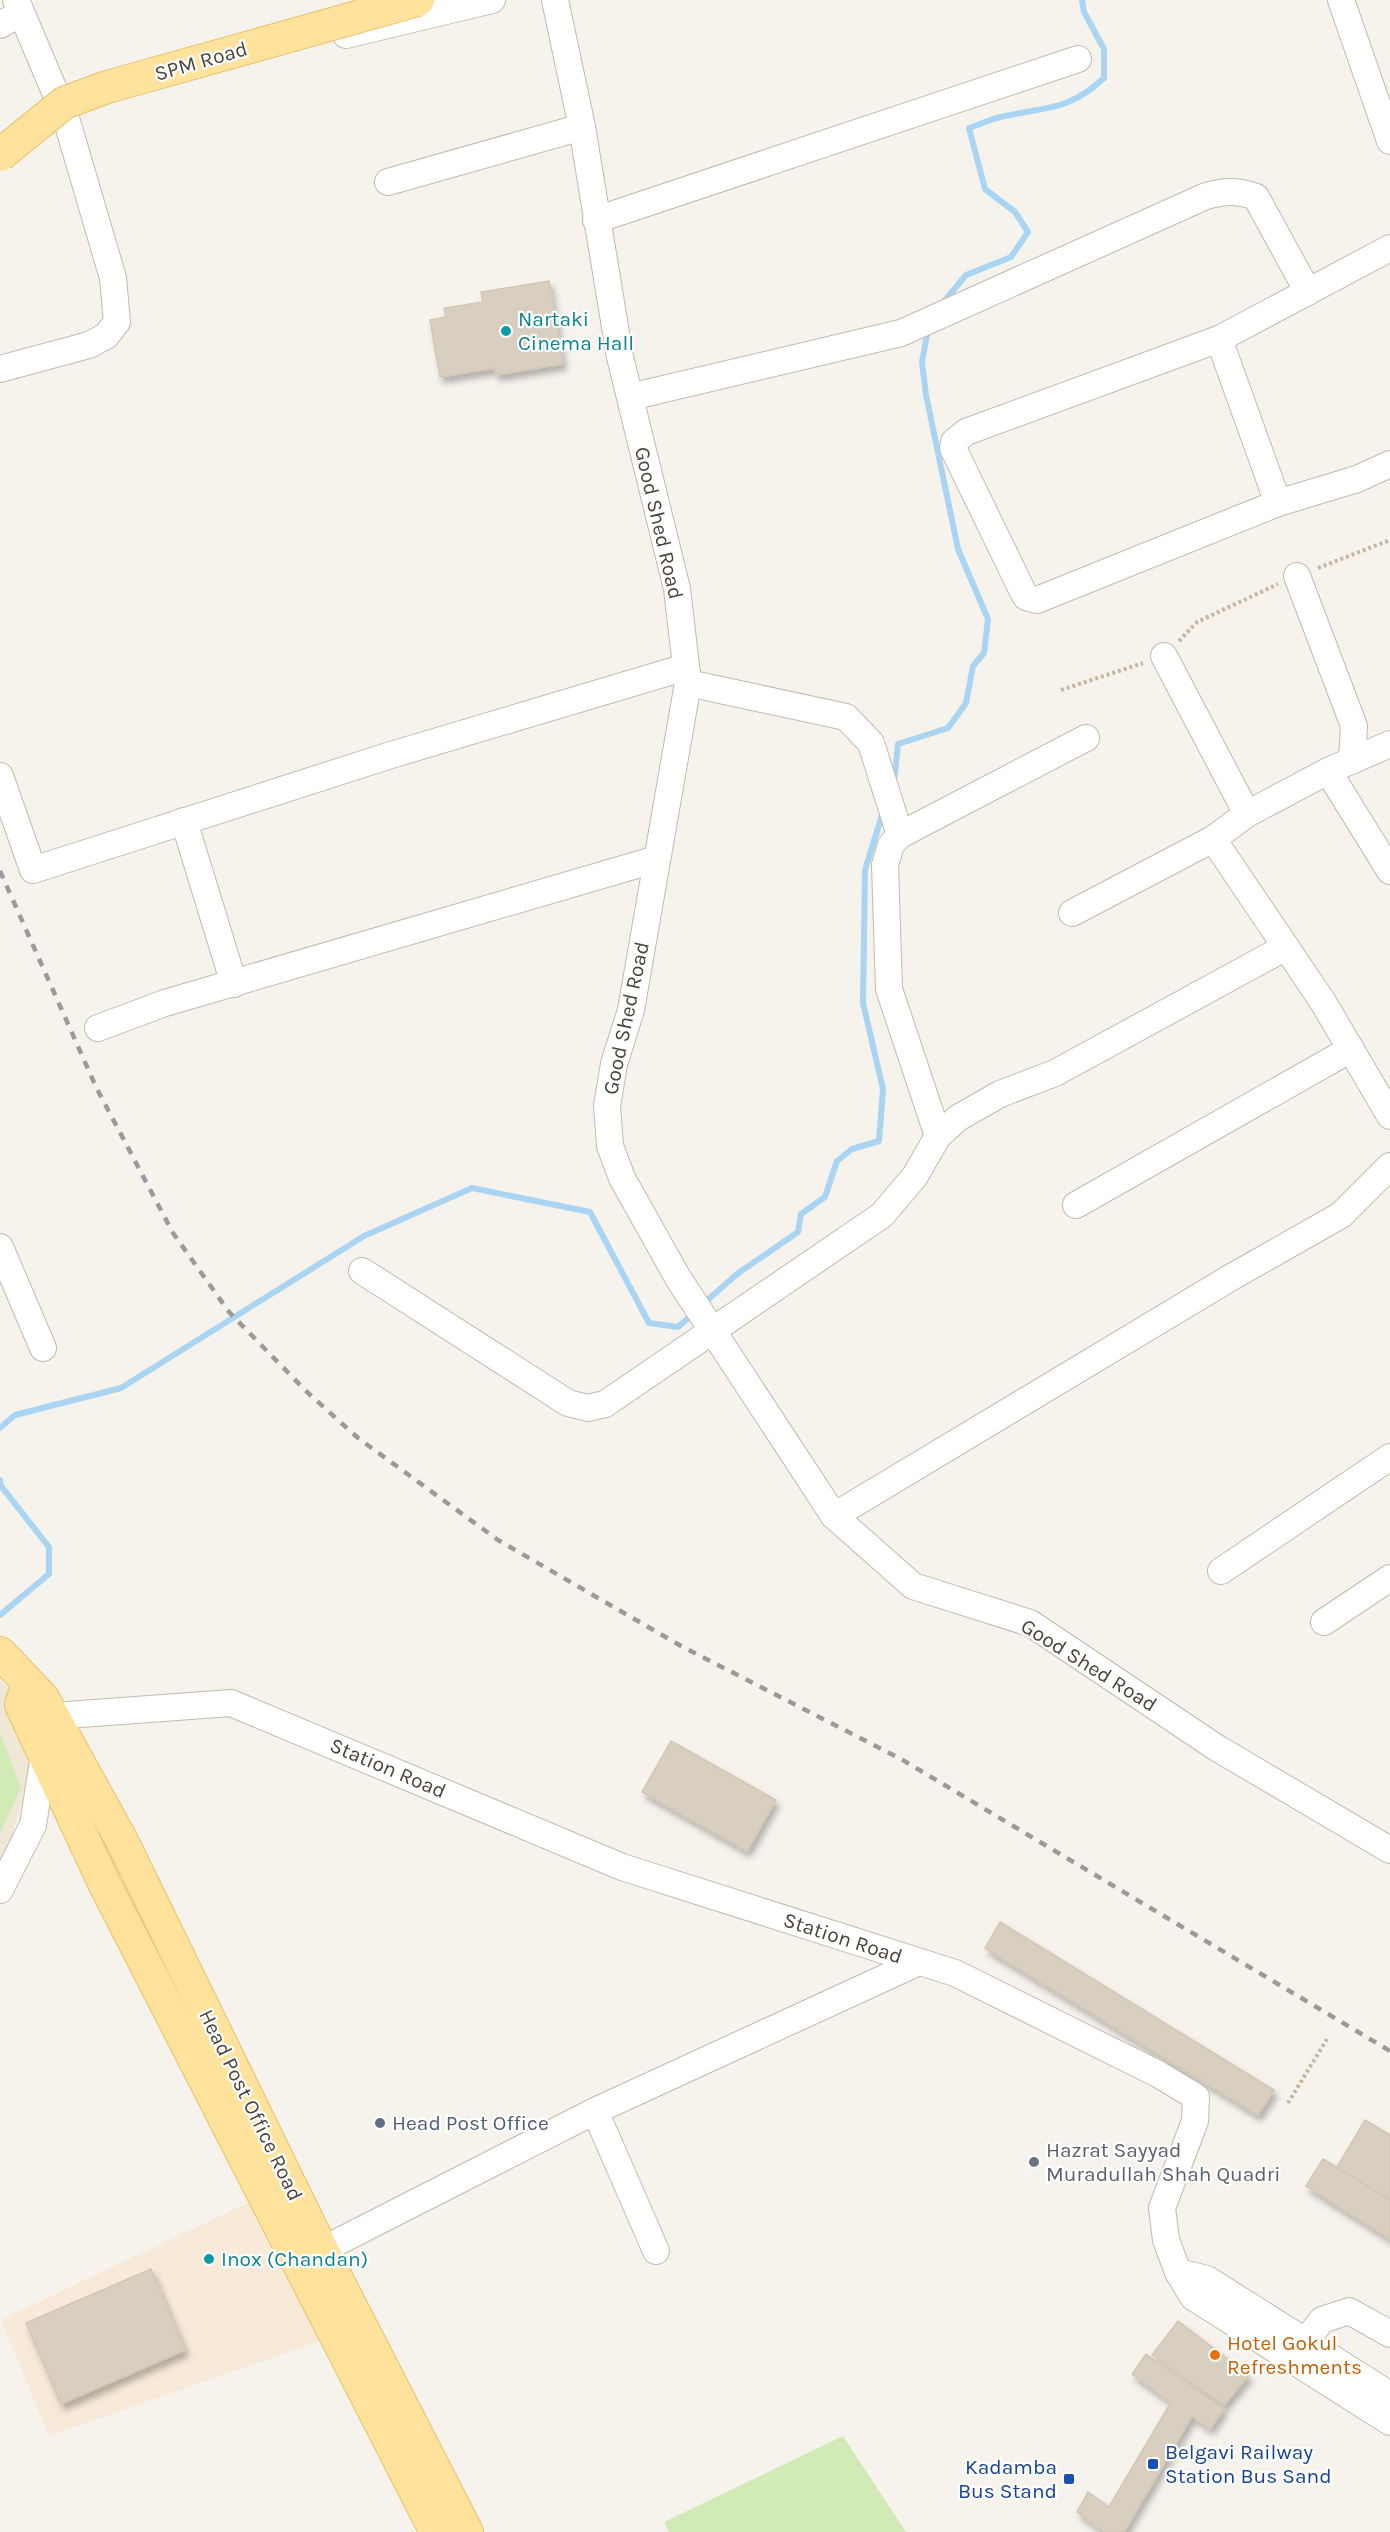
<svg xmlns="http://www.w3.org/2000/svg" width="1390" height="2532" viewBox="0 0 1390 2532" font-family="Karla,sans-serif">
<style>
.commercial{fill:#f7ead8}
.education{fill:#efe8d6}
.green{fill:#d2eab5}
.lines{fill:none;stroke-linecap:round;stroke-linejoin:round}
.stream{stroke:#a9d4f2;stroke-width:6}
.building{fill:#d8cfc1;stroke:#d3c7b4;stroke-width:1.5;filter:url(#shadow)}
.minor-casing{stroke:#c2bbae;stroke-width:28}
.major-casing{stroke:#e6c16a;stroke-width:34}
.path{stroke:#c4b79f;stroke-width:4;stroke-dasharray:3 3;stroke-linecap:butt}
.minor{stroke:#fff;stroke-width:26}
.major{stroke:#ffe39c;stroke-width:32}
.rail{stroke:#9a9a9a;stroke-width:4.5;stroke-dasharray:8 8;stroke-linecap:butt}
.major-bridge-casing{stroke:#e6c16a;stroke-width:34;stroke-linecap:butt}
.major-bridge{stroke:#ffe39c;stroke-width:32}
.culture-dot{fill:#0f9aa8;stroke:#fff;stroke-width:2}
.service-dot{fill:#5c6f8a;stroke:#fff;stroke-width:2}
.worship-dot{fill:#6b7280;stroke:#fff;stroke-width:2}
.food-dot{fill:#e8710a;stroke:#fff;stroke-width:2}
.transit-dot{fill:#1a4fb4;stroke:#fff;stroke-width:2}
.labels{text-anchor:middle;stroke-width:4.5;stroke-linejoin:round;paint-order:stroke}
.street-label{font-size:21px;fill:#4b4439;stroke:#fff}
.culture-label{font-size:21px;fill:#0d838f;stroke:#fff;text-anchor:start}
.service-label{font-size:21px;fill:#4e5e75;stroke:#fff;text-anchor:start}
.worship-label{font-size:21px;fill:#5b616d;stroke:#fff;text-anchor:start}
.food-label{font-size:21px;fill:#c56008;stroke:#fff;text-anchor:start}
.transit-label{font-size:21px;fill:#164399;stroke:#fff;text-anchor:start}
</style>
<defs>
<filter id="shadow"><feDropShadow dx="3.5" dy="6" stdDeviation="3" flood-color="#0004"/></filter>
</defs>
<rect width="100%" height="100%" fill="#f6f3ec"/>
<path class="commercial" d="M 258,2198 L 326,2339 L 49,2436 L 1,2320 Z"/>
<path class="education" d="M 0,1681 L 8,1688 L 34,1760 L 0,1878 Z"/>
<g class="green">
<path d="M 0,1733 L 21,1788 L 0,1833 Z"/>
<path d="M 843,2436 L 906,2532 L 669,2532 L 664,2522 Z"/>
</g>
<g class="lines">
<g class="stream">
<path d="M 941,305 L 966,275 L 1011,257 L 1028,232 L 1015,212 L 985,189 L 969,128 C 981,124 993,118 1005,116 C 1047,107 1070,110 1104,78 L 1104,49 L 1084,12 L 1082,0"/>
<path d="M 894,783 L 898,744 L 948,728 L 966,703 L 973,666 L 984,653 L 988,619 L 958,549 L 926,395 L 922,362 L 928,329"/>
<path d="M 703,1304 L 737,1274 L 798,1232 L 801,1214 L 825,1197 L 837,1161 L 852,1149 L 879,1141 L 883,1089 L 863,1003 L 865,870 L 883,812"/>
<path d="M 0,1428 L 15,1415 L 121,1388 L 364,1236 L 472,1188 L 590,1212 L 649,1323 L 678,1327 L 694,1313"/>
<path d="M 0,1480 L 1,1486 L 49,1547 L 49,1574 L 0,1615"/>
</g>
</g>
<g class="building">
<path d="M 549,281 L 563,364 L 496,375 L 495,368 L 440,377 L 430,320 L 446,317 L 444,308 L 483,302 L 481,292 Z"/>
<path d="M 671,1741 L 776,1800 L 747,1851 L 642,1792 Z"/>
<path d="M 1000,1922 L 1274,2090 L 1258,2115 L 985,1948 Z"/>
<path d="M 1365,2120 L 1390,2135 L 1390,2200 L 1337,2167 Z"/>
<path d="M 1323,2159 L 1390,2200 L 1390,2239 L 1306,2186 Z"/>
<path d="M 151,2269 L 185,2350 L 61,2404 L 26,2323 Z"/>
<path d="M 1178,2321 L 1249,2375 L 1224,2405 L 1152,2355 Z"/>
<path d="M 1146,2354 L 1224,2409 L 1210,2429 L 1192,2416 L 1124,2532 L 1104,2532 L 1077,2512 L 1088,2492 L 1109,2507 L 1171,2402 L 1132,2374 Z"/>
</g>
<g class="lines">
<defs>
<g id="minor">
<path d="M 555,0 L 582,127 L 620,357 L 677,589 L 688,683 L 631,1010 L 614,1064 L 607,1106 L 610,1146 L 622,1178 L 678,1278 L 834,1516 L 913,1586 L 1030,1623 L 1217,1748 L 1390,1850"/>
<path d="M 1341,0 L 1390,141"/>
<path d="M 0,25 L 21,13"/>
<path d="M 346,35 L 492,0"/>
<path d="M 388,182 L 582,127"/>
<path d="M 596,220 L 1078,59"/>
<path d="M 1390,248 L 1219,339 L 966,432 L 954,442 L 953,448 L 1023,592 L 1026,597 L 1037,600 L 1278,503 L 1357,479 L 1390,464"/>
<path d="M 1219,339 L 1278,503"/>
<path d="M 0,369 L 89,345 L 106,336 L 117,322 L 113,278 L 66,118 L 16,0"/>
<path d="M 630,397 L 901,333 L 1206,196 C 1225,191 1237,190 1256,197 L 1308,292"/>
<path d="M 1297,576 L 1354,726 L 1352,760"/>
<path d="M 1164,656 L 1247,814"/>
<path d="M 688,683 L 846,717 L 871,743 L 900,835"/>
<path d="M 1328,771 L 1390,871"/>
<path d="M 0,776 L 33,870 L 391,755 L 686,667"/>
<path d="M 184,821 L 234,984"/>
<path d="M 1213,839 L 1323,1002 L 1390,1116"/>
<path d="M 1072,913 L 1213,839 L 1247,814 L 1328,771 L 1390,744"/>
<path d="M 98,1028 L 165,1003 L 657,859"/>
<path d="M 938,1136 L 889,989 L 885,865 L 891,845 L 900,835 L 1086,738"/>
<path d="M 1076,1205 L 1351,1049"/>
<path d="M 0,1247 L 43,1348"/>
<path d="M 362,1271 L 568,1403 L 588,1408 L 605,1404 L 882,1215 L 915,1176 L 938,1136 L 958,1118 L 1000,1094 L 1055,1073 L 1286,947"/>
<path d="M 834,1516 L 1230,1278 L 1341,1215 L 1390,1166"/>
<path d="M 1221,1571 L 1390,1457"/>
<path d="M 1324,1622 L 1390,1578"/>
<path d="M 0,1890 L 33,1825 L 44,1755 L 54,1716 L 231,1703 L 622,1867 L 955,1973 L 1158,2074 L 1196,2097 L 1195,2121 L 1162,2208 L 1166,2240 L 1178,2272 L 1193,2297 L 1390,2422"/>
<path d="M 595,2111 L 919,1962"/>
<path d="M 322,2250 L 595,2111 L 656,2251"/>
<path d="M 1178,2272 L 1207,2279 L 1390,2395"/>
<path d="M 1295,2355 L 1322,2320 L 1349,2311 L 1390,2334"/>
</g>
<g id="major">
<path d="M 0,1653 L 43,1698 L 121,1839 L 322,2250 L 467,2532"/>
<path d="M 28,1683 L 21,1705 L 105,1885 L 436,2532"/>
</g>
</defs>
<use href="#minor" class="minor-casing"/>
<use href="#major" class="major-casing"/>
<g class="path">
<path d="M 1318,568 L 1390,540"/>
<path d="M 1179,641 L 1197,622 L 1278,584"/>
<path d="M 1061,690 L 1143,663"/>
<path d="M 1288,2103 L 1327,2039"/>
</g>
<use href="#minor" class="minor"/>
<use href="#major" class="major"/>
<path class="rail" d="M 0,871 L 96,1087 L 173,1233 L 229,1312 L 307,1392 L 358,1438 L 498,1540 L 681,1646 L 901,1759 L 1390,2051"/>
<defs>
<path id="major-bridge" d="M 0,155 L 64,103 L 107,87 L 418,0"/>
</defs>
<use href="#major-bridge" class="major-bridge-casing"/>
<use href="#major-bridge" class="major-bridge"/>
</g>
<g class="culture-dot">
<circle cx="506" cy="331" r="6"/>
<circle cx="209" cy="2259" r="6"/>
</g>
<circle class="service-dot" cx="380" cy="2123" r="6"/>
<circle class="worship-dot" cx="1034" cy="2162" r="6"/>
<circle class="food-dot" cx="1215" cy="2355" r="6"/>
<g class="transit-dot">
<rect x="1147" y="2458" width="12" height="12" rx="3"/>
<rect x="1063" y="2473" width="12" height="12" rx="3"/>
</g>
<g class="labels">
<g class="street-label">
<text transform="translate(201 61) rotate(-16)" y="7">SPM Road</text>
<text transform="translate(659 523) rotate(77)" y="7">Good Shed Road</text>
<text transform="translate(626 1018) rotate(-78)" y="7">Good Shed Road</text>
<text transform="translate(1089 1665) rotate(32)" y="7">Good Shed Road</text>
<text transform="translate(388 1768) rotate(23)" y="7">Station Road</text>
<text transform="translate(843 1938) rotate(18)" y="7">Station Road</text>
<text transform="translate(251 2105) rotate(64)" y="7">Head Post Office Road</text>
</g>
<g class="culture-label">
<text x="518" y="326">Nartaki<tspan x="518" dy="24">Cinema Hall</tspan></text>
<text x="221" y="2266">Inox (Chandan)</text>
</g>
<g class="service-label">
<text x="392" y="2130">Head Post Office</text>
</g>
<g class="worship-label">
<text x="1046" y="2157">Hazrat Sayyad<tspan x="1046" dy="24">Muradullah Shah Quadri</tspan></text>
</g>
<g class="food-label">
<text x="1227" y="2350">Hotel Gokul<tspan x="1227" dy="24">Refreshments</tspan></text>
</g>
<g class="transit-label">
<text x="1165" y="2459">Belgavi Railway<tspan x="1165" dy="24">Station Bus Sand</tspan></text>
<text x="1057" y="2474" text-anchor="end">Kadamba<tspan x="1057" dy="24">Bus Stand</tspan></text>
</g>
</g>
</svg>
